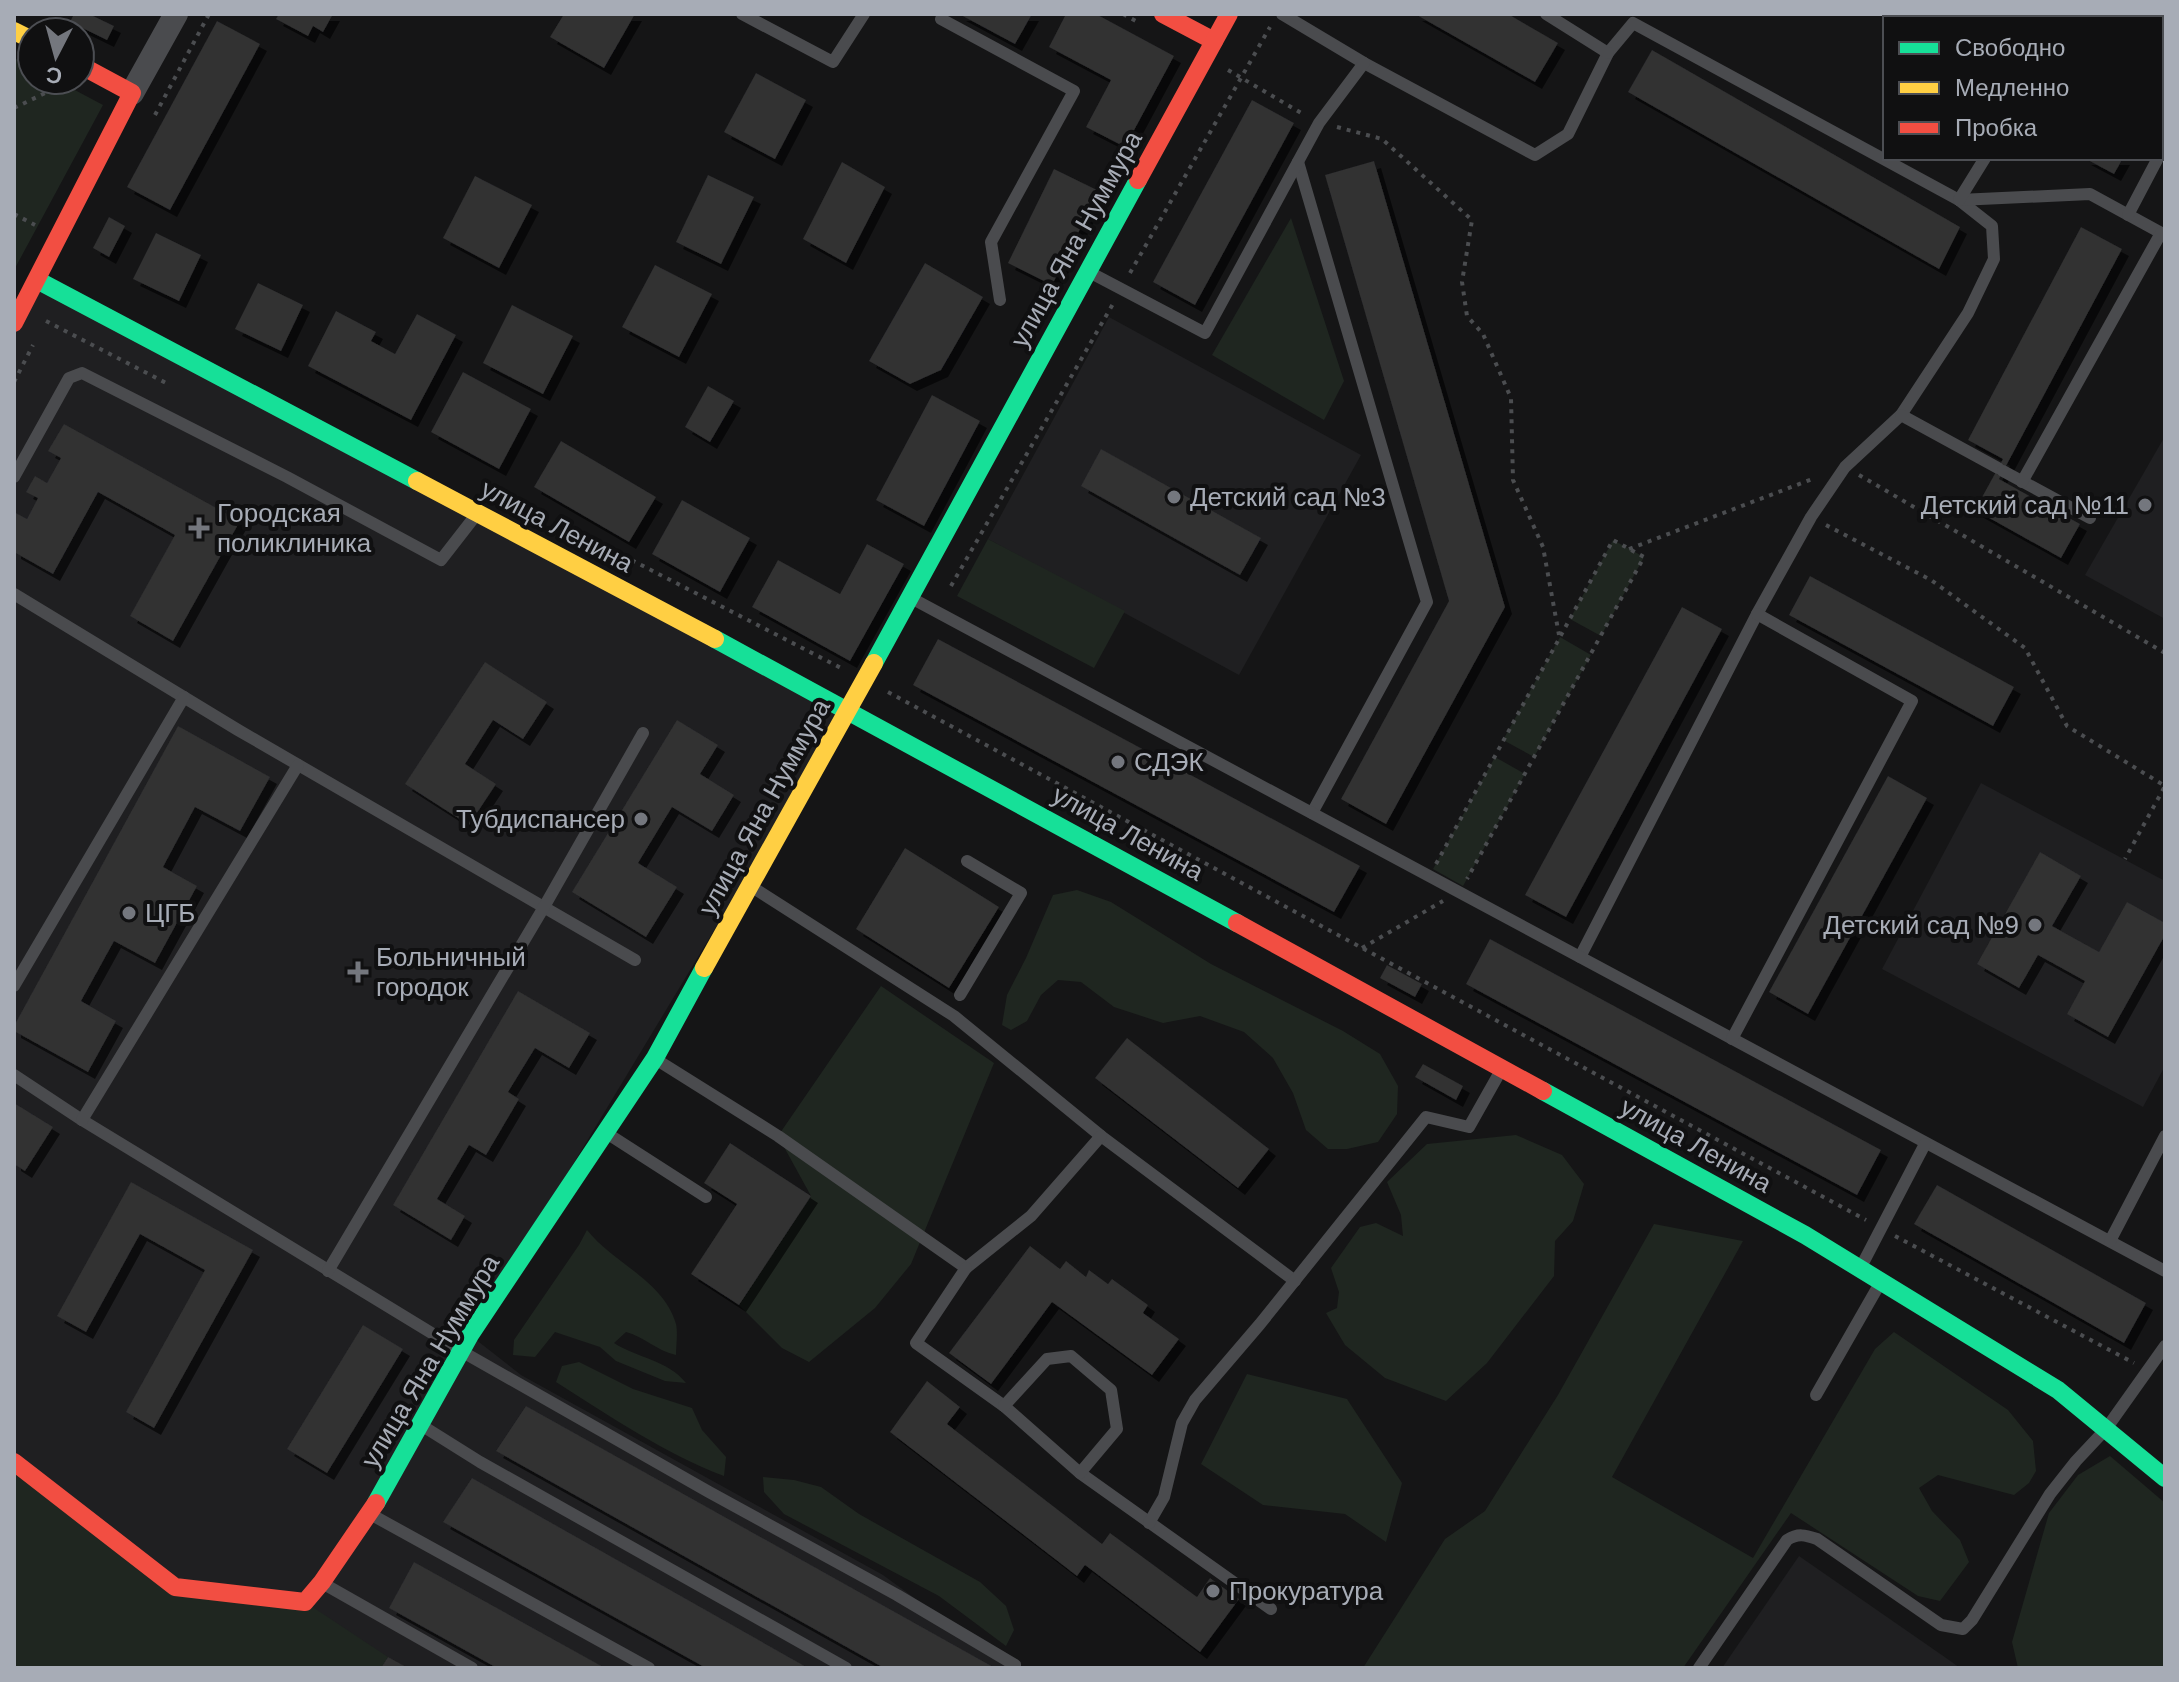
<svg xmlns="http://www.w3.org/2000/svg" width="2179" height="1682" viewBox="0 0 2179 1682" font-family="Arial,sans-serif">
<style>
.built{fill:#1f1f21}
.green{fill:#1f2620}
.building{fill:#303031;filter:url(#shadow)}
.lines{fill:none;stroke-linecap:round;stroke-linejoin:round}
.path{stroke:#4b4d50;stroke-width:4;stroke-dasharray:4 6;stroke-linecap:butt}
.lane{stroke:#4a4b4e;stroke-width:12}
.street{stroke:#4a4b4e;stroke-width:24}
.fast{stroke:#16e098;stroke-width:18}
.slow{stroke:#ffcf43;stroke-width:18}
.jam{stroke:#f24e42;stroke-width:18}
.poi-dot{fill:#74777e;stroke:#101011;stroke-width:3}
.labels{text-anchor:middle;stroke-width:8;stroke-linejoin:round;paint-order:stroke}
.street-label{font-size:26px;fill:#a7acb6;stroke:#101011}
.poi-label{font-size:26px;fill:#a7acb6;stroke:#101011;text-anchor:start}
</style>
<defs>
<filter id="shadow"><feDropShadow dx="7" dy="7" stdDeviation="0" flood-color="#0009"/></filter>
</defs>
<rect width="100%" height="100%" fill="#151516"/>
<g class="built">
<path d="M 37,280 L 847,710 L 470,1335 L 521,1375 L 883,1575 L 1010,1668 L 381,1668 L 175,1587 L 14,1462 L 14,323 Z"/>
<path d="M 1109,317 L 1361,455 L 1239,675 L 988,539 Z"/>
<path d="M 2165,436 L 2165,619 L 2085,575 Z"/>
<path d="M 1981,783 L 2165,881 L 2165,1066 L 2143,1107 L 1882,969 Z"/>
<path d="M 1799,1556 L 1949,1660 L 1960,1668 L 1722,1668 Z"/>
</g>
<g class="green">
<path d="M 14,58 L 32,67 L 32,80 L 56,80 L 103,105 L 14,270 Z"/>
<path d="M 1291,218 L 1344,381 L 1324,420 L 1212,355 Z"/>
<path d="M 988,539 L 1125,611 L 1094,668 L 957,596 Z"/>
<path d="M 1613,540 L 1644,557 L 1601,636 L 1570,619 Z"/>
<path d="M 1560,637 L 1591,655 L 1534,757 L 1503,740 Z"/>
<path d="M 1495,757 L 1525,774 L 1463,886 L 1433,869 Z"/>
<path d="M 1077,890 L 1111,902 L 1211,964 L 1343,1031 L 1380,1054 L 1398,1086 L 1397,1114 L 1378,1142 L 1347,1149 L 1328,1149 L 1306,1130 L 1293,1093 L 1273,1058 L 1244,1032 L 1200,1016 L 1163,1023 L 1114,1007 L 1081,982 L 1058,980 L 1041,995 L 1027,1021 L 1011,1030 L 1002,1025 L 1007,995 L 1026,958 L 1053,895 Z"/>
<path d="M 881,986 L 994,1063 L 911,1264 L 875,1308 L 809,1362 L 782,1348 L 739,1305 L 811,1196 L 778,1136 Z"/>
<path d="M 1516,1135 L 1562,1155 L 1584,1184 L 1573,1221 L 1555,1241 L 1554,1276 L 1487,1363 L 1446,1401 L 1385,1378 L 1345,1345 L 1326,1313 L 1337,1308 L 1339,1292 L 1331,1268 L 1360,1227 L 1376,1223 L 1403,1236 L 1401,1215 L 1387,1182 L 1427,1144 Z"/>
<path d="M 1654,1224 L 1743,1241 L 1612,1477 L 1753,1558 L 1875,1349 L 1894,1332 L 2008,1410 L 2033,1441 L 2036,1471 L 2029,1483 L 2014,1495 L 1938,1475 L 1919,1488 L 1932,1511 L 1960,1540 L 1969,1562 L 1940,1601 L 1918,1596 L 1791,1513 L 1683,1668 L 1363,1668 L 1445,1539 L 1485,1511 L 1558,1395 Z"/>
<path d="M 587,1230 C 613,1263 664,1281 676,1324 C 678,1333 676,1346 676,1355 C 657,1351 645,1337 626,1332 L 614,1343 C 637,1358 668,1360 686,1383 L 665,1381 L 616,1361 L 600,1347 L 555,1332 L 535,1357 L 513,1355 L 514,1340 L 579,1245 Z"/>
<path d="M 579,1362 L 633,1389 L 692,1408 L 702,1430 L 726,1457 L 724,1476 C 665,1454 610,1416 556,1382 L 562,1366 Z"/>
<path d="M 1247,1374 L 1347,1399 L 1402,1483 L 1386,1542 L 1345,1514 L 1263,1505 L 1201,1464 Z"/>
<path d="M 2110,1456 L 2165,1503 L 2165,1668 L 2018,1668 L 2012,1642 L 2049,1513 L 2078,1475 Z"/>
<path d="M 14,1462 L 175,1587 L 305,1602 L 388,1657 L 381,1668 L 14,1668 Z"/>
<path d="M 763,1477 L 794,1480 L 821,1487 L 859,1514 L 980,1582 L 1006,1606 L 1014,1630 L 1006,1646 L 939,1596 L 784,1514 L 764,1492 Z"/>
</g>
<g class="building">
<path d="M 74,14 L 89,14 L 114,26 L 107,40 L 70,22 Z"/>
<path d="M 279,14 L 333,14 L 323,32 L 313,26 L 308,36 L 276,19 Z"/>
<path d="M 564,14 L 635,14 L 604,68 L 550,37 Z"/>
<path d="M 959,14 L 1032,14 L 1015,44 Z"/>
<path d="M 1066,14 L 1096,14 L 1174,56 L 1125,147 L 1086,127 L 1111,80 L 1049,47 Z"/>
<path d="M 1415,14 L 1508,14 L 1558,43 L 1535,82 Z"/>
<path d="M 1988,14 L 2041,14 L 2039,18 L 1986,18 Z"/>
<path d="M 2151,14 L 2165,14 L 2165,82 L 2161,89 L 2161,18 L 2149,18 Z"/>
<path d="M 217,21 L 260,44 L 170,210 L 127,187 Z"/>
<path d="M 1652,50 L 1960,227 L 1939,269 L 1628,92 Z"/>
<path d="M 756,73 L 806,100 L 775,159 L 724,132 Z"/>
<path d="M 1252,100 L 1294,123 L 1195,305 L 1153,282 Z"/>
<path d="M 2084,158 L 2123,158 L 2114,174 Z"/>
<path d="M 1374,161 L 1505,607 L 1386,824 L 1341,799 L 1449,601 L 1325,175 Z"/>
<path d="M 842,162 L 885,187 L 846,263 L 803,239 Z"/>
<path d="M 1054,169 L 1099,191 L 1052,285 L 1008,263 Z"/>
<path d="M 708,175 L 754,197 L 721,264 L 676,242 Z"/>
<path d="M 475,176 L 532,205 L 499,268 L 443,238 Z"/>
<path d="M 109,217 L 125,226 L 109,257 L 93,248 Z"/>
<path d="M 2081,227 L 2122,249 L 1999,479 L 2080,524 L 2061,558 L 1975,510 L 2003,459 L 1968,440 Z"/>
<path d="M 156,233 L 201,255 L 179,301 L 133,279 Z"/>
<path d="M 925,263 L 983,297 L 941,370 L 910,384 L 869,361 Z"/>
<path d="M 655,265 L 712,294 L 679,357 L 622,327 Z"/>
<path d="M 258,283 L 303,305 L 281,351 L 235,329 Z"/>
<path d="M 512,305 L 573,336 L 543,394 L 483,363 Z"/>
<path d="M 336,311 L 376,332 L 371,341 L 395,354 L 417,314 L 456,335 L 411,420 L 308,366 Z"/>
<path d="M 463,372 L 531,409 L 499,469 L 431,432 Z"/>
<path d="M 708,386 L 734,401 L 710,442 L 685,427 Z"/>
<path d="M 932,395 L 980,421 L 924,526 L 876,500 Z"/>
<path d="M 64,424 L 240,521 L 173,641 L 130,616 L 175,535 L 98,492 L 53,574 L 14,552 L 14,512 L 27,519 L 38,498 L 26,492 L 35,476 L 47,483 L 61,458 L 48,451 Z"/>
<path d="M 561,441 L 656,497 L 629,542 L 534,487 Z"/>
<path d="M 1101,449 L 1261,538 L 1240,575 L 1081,486 Z"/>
<path d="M 682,500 L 750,538 L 720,592 L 652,554 Z"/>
<path d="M 867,544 L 904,564 L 850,661 L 752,607 L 778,560 L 840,594 Z"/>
<path d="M 1810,576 L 2014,687 L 1993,726 L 1789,615 Z"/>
<path d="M 1682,607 L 1722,629 L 1566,917 L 1525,895 Z"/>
<path d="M 938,639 L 1360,866 L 1334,912 L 913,685 Z"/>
<path d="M 485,662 L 547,702 L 523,739 L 493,720 L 465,764 L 496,784 L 469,825 L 405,784 Z"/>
<path d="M 677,720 L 718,745 L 700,774 L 734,795 L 712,831 L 672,807 L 638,863 L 677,887 L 646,937 L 572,892 Z"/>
<path d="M 178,726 L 270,777 L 240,831 L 195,807 L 163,867 L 197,886 L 155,963 L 114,941 L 81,1001 L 116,1021 L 88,1072 L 14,1031 L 14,1026 Z"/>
<path d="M 1888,776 L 1927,798 L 1808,1014 L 1769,992 Z"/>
<path d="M 905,848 L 999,907 L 949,988 L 856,929 Z"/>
<path d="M 2040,852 L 2081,876 L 2052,926 L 2099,952 L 2127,902 L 2165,923 L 2165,935 L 2108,1037 L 2067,1014 L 2085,981 L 2038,955 L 2019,988 L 1977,964 Z"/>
<path d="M 1490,939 L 1881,1150 L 1857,1195 L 1466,984 Z"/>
<path d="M 1387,965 L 1422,984 L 1415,997 L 1380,978 Z"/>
<path d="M 518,991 L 590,1033 L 569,1068 L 535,1048 L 508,1092 L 519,1099 L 486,1155 L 469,1145 L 437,1199 L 465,1216 L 451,1240 L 393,1205 Z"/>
<path d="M 1127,1038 L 1269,1149 L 1238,1188 L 1095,1078 Z"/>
<path d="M 1423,1064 L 1463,1086 L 1456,1100 L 1415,1077 Z"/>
<path d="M 14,1103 L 53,1127 L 25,1171 L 14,1164 Z"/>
<path d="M 730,1143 L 811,1196 L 739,1305 L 691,1274 L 737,1204 L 704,1183 Z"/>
<path d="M 131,1182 L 253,1250 L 154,1428 L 126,1412 L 205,1270 L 140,1234 L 86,1332 L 57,1316 Z"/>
<path d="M 1937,1185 L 2146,1303 L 2124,1343 L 1914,1224 Z"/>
<path d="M 1030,1246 L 1060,1269 L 1066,1261 L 1086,1277 L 1089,1270 L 1108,1284 L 1112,1279 L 1148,1305 L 1143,1313 L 1179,1339 L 1152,1375 L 1052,1302 L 991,1384 L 949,1353 Z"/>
<path d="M 363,1325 L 403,1349 L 327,1473 L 287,1449 Z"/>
<path d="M 927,1381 L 960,1407 L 947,1424 L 1102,1544 L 1110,1533 L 1197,1597 L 1210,1578 L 1239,1599 L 1200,1652 L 1085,1565 L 1077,1576 L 890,1432 Z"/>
<path d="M 526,1406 L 995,1668 L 884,1668 L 496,1451 Z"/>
<path d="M 472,1478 L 808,1668 L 706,1668 L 443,1522 Z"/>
<path d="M 414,1562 L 605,1668 L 497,1668 L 389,1608 Z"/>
<path d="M 388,1657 L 408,1668 L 381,1668 Z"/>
</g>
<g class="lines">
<g class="path">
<path d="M 1123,14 L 1136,21"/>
<path d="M 1228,70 L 1303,114"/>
<path d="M 14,108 L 62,85"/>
<path d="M 155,115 L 209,14"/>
<path d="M 1337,127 L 1382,139 L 1472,220 L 1462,282 L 1467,316 L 1483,334 L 1511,398 L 1513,480 L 1543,547 L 1559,635"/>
<path d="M 14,214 L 35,225"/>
<path d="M 1130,273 L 1270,27"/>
<path d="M 46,321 L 168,384"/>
<path d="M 14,382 L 33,345"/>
<path d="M 1859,475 L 2165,653"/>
<path d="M 1826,525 L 1931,580 L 2025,648 L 2067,726 L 2165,786 L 2125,859"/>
<path d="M 1629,549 L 1815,478"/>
<path d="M 614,551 L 841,668"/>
<path d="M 951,586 L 1114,302"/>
<path d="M 888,692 L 1866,1220"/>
<path d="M 1436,864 L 1613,540 L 1644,557 L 1467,879"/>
<path d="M 1362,948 L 1443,901"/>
<path d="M 1895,1236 L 2134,1363"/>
</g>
<g class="lane">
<path d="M 742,14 L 833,62 L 864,14"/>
<path d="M 1282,14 L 1364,63 L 1535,155 L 1568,134 L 1608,53 L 1633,23 L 1959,200 L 1992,226 L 1994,259 L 1968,313 L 1901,415 L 1845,467 L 1811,517 L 1757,614 L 1580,957"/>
<path d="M 1546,14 L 1608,53"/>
<path d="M 2071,18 L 2074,14"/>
<path d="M 941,19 L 1074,91 L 991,242 L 1000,300"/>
<path d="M 1298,162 L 1427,602 L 1312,813"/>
<path d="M 1959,200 L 2090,194 L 2165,235"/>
<path d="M 1959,200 L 1985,158"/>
<path d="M 2128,215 L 2158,158"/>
<path d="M 1091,273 L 1205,333 L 1319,123 L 1364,63"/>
<path d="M 1901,415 L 1998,468"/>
<path d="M 2003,471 L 2090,518"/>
<path d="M 14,477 L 69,378 L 82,373 L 287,477 L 441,560 L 476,515"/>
<path d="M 2022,482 L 2161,233"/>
<path d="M 14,594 L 238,730 L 635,960"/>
<path d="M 913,599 L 2165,1271"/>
<path d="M 752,887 L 954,1016 L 1101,1136 L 1295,1281"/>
<path d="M 14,986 L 184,697"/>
<path d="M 960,995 L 1021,893 L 967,861"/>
<path d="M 1732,1039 L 1912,701 L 1757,614"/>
<path d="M 657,1060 L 778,1136 L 966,1268 L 1031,1216 L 1101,1136"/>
<path d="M 14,1075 L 82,1120 L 461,1351 L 709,1492 L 897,1595 L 1015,1665 L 1014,1668"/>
<path d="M 82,1120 L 298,765"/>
<path d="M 608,1134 L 706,1197"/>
<path d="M 2110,1241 L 2165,1136"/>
<path d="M 1862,1265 L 1925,1144"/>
<path d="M 966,1268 L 916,1343 L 1004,1406 L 1080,1473 L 1271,1609"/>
<path d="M 328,1271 L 544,907 L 643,733"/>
<path d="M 1816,1395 L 1879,1285"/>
<path d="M 1004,1406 L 1047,1359 L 1071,1356 L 1111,1390 L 1117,1429 L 1080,1473"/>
<path d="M 421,1425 L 480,1462 L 846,1668"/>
<path d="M 372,1515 L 649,1668"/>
<path d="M 1149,1523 L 1164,1497 L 1182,1423 L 1195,1400 L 1260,1324 L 1426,1117 L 1469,1127 L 1500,1072"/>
<path d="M 324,1584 L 472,1668"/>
<path d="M 1699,1668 L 1787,1540 C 1798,1533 1805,1535 1817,1539 L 1941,1625 L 1963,1629 L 1972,1620 L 2050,1494 L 2076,1461 L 2106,1429 L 2165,1346"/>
</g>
<path class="street" d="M 132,93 L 176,14"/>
<g class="fast">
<path d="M 37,280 L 417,481"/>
<path d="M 715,639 L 1237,923"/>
<path d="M 874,663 L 1138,180"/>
<path d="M 1543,1091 L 1805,1235 L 2058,1390 L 2165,1478"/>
<path d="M 376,1503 L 470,1335 L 655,1058 L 704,968"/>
</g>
<g class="slow">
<path d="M 14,31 L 32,40"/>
<path d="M 417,481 L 715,639"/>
<path d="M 704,968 L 874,663"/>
</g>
<g class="jam">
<path d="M 1163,14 L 1214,41"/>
<path d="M 1138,180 L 1229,14"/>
<path d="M 14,323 L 132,93 L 80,65"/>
<path d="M 1237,923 L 1543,1091"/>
<path d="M 14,1462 L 175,1587 L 305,1602 L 322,1582 L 376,1503"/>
</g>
</g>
<g class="poi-dot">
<circle cx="1174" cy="497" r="8"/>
<circle cx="2145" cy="505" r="8"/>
<path d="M195 516h8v8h8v8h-8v8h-8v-8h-8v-8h8z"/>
<circle cx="1118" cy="762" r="8"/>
<circle cx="641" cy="819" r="8"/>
<circle cx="129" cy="913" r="8"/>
<circle cx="2035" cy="925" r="8"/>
<path d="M354 960h8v8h8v8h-8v8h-8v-8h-8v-8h8z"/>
<circle cx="1213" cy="1591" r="8"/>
</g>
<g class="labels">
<g class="street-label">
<text transform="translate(1076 239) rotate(-61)" y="9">улица Яна Нуммура</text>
<text transform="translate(557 526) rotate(28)" y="9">улица Ленина</text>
<text transform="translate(764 807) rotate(-61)" y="9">улица Яна Нуммура</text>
<text transform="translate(1128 833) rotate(29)" y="9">улица Ленина</text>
<text transform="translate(1696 1145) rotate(29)" y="9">улица Ленина</text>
<text transform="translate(430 1361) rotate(-59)" y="9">улица Яна Нуммура</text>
</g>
<g class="poi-label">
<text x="1190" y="506">Детский сад №3</text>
<text x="2129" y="514" text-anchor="end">Детский сад №11</text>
<text x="217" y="522">Городская<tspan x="217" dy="30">поликлиника</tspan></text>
<text x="1134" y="771">СДЭК</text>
<text x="625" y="828" text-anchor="end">Тубдиспансер</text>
<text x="145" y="922">ЦГБ</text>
<text x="2019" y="934" text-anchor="end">Детский сад №9</text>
<text x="376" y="966">Больничный<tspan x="376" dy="30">городок</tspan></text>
<text x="1229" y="1600">Прокуратура</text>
</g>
</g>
<rect width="2179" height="1682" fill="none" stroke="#a7acb6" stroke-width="32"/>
<rect x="1883" y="16" width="280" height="144" fill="#101011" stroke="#4c4e53" stroke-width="2"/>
<rect x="1899" y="42" width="40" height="12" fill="#16e098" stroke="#4c4e53" stroke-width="2"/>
<text x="1955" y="56" font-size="24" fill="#a7acb6">Свободно</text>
<rect x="1899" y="82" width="40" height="12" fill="#ffcf43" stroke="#4c4e53" stroke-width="2"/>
<text x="1955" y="96" font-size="24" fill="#a7acb6">Медленно</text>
<rect x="1899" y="122" width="40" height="12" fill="#f24e42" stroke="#4c4e53" stroke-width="2"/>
<text x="1955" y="136" font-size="24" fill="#a7acb6">Пробка</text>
<g transform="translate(56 56) rotate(186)"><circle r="38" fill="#101011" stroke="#4c4e53" stroke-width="2"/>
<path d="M0-6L14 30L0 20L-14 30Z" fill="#74777e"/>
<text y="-12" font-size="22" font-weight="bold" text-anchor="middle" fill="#a7acb6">С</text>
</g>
</svg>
